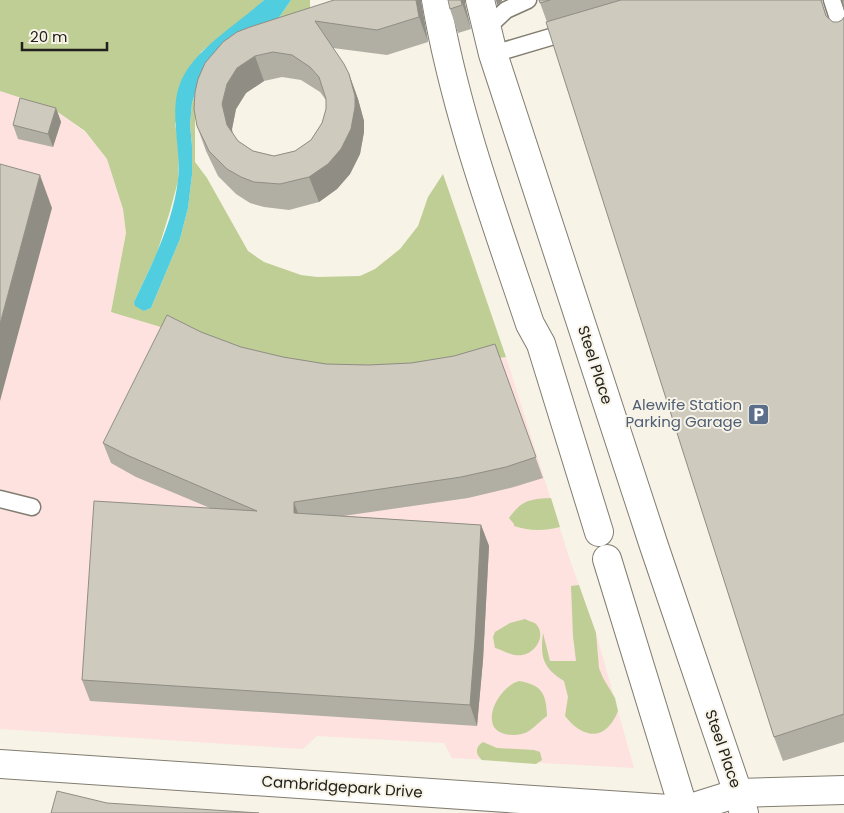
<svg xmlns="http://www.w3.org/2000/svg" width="844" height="813" viewBox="0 0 844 813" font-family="Poppins,sans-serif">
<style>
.commercial{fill:#fde2e0}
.green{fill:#bece94}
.water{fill:#51cde0}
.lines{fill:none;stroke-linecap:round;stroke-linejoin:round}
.lane-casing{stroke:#817d71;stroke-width:19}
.street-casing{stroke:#817d71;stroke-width:30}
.secondary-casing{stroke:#817d71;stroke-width:30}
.lane{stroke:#fff;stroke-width:16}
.street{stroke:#fff;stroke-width:28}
.secondary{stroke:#fff;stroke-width:28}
.wall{fill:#b1aea3;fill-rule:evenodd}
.shaded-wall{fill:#908d85}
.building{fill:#cecabe;stroke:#908d85;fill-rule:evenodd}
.labels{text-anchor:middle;stroke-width:4;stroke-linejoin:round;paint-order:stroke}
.street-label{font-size:15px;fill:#22201c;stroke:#f7f3e6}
.service-label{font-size:15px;fill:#4e5e75;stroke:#f7f3e6;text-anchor:end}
</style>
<rect width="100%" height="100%" fill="#f7f3e6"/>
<path class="commercial" d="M 0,91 L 52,108 L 85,132 L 107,159 L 123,209 L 126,233 L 111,312 L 458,364 L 506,357 L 569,557 L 596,633 L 634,768 L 452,758 L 444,743 L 317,736 L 303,749 L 0,729 Z"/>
<g class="green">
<path d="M 0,0 L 264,0 L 244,19 L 201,52 L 175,124 L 179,149 L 178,181 L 170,211 L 157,253 L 134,302 L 144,311 L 151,308 L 180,239 L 188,208 L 192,175 L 192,146 L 190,125 L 192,103 L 200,78 L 280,16 L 291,0 L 310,0 L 310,14 L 195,104 L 195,162 L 207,178 L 248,251 L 264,262 L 301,275 L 317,277 L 360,276 L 375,269 L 400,249 L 418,226 L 428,197 L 443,174 L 506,357 L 458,364 L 323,376 L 111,312 L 126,233 L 123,209 L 107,159 L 85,131 L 52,108 L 0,91 Z"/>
<path d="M 551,498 L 560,527 C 544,531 530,531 514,526 L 514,524 L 509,518 C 522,500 530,499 551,498 Z"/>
<path d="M 579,585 L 596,633 L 599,668 L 603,678 L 615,698 L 618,711 C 606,741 584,740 565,716 L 568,697 L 564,681 C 543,668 540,657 543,633 L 550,661 L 576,661 L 573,636 L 571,586 Z"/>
<path d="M 525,619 C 528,621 534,622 536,624 C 547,636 535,653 522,655 C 514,657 502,650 495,648 L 493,637 L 495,632 L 510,623 Z"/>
<path d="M 519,681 C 542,685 546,693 547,716 C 541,720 535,727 529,731 C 519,737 498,737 493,725 C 487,709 504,685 519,681 Z"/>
<path d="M 483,742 L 497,748 L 534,750 L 540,752 L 542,760 L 536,764 L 482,760 C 475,754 475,747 483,742 Z"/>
</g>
<path class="water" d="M 264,0 L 291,0 L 280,16 L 264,32 L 200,78 L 192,103 L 190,125 L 192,146 L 192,175 L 188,208 L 180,239 L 151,308 L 144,311 L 135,306 L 134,302 C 152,264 173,223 178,180 C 182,146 166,107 184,75 C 200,46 240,22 264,0 Z"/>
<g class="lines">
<defs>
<g id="lane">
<path d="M 832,0 L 844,37"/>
<path d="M 487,28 L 506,10 L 528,0"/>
<path d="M 493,54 L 571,31"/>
<path d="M 0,499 L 32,507"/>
</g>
<g id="street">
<path d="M 0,764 L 684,810"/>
<path d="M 738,793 L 744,813"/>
</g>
<g id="secondary">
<path d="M 436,0 C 455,111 494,217 530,324 L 541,344 L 599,532"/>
<path d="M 480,0 L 493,54 L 654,546 L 738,793"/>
<path d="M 607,559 L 684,810"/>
<path d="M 684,810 L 738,793 L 844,790"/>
</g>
</defs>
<use href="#lane" class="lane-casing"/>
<use href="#street" class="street-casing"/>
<use href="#secondary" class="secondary-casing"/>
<use href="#lane" class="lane"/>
<use href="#street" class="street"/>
<use href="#secondary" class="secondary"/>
</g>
<g class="wall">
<path d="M 334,0 L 421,0 L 428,42 L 387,55 L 333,48 L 349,74 L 358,99 L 364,121 L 364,132 L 360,154 L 350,174 L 337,189 L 319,202 L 289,210 L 264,207 L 250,203 L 236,194 L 218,176 L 206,151 L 197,126 L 195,92 ZM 282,77 L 301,80 L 320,92 L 326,100 L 326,109 L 322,123 L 311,140 L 295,151 L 274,156 L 253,151 L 238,141 L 232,132 L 232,129 L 236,109 L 246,93 L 264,81 Z"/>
<path d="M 448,0 L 465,0 L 465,4 L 471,29 L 458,33 L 450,9 Z"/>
<path d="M 539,0 L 822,0 L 822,3 L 827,17 L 833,22 L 838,22 L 842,20 L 844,17 L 844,742 L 783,761 L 774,737 L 547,22 Z"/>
<path d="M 56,108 L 61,122 L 53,147 L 18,139 L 13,125 Z"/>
<path d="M 201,332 L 241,347 L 283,357 L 326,364 L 368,365 L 411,363 L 454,356 L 495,344 L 543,478 L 514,487 L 468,498 L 343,516 L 481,525 L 489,546 L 483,660 L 477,726 L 90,701 L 82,680 L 210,508 L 136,477 L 111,463 L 103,443 Z"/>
</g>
<g class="shaded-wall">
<path d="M 416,0 L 421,0 L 428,42 L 419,17 Z"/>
<path d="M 461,0 L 465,0 L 465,4 L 471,29 Z"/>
<path d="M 496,0 L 502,0 L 502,1 L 497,5 Z"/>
<path d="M 255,56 L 264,81 L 246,93 L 236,109 L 232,129 L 236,150 L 227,125 L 222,104 L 227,84 L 237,68 Z"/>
<path d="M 349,74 L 358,99 L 364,121 L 364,132 L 360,154 L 350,174 L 337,189 L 319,202 L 309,177 Z"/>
<path d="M 56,108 L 61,122 L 53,147 L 48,134 Z"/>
<path d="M 40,175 L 52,208 L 0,401 L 0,324 Z"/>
<path d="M 294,502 L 301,522 L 294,513 Z"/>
<path d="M 481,525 L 489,546 L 483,660 L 477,726 L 470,705 Z"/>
</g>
<g class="building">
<path d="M 334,0 L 416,0 L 419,17 L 377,30 L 315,21 L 344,64 L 349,74 L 355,96 L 355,107 L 351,129 L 341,149 L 328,164 L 309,177 L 280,184 L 254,182 L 241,177 L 227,169 L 209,151 L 197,126 L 194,109 L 195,92 L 198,79 L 205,63 L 223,42 L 237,32 L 250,27 ZM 273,52 L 292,55 L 310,67 L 319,77 L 326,99 L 326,109 L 322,123 L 311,140 L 295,151 L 274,156 L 253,151 L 238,141 L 227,125 L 222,104 L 227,84 L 237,68 L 255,56 Z"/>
<path d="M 448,0 L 461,0 L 462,5 L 450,9 Z"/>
<path d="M 539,0 L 550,0 L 540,3 Z"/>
<path d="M 621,0 L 821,0 L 826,16 L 833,22 L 838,22 L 842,20 L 844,17 L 844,714 L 774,737 L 546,22 Z"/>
<path d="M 842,0 L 844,0 L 844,8 Z"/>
<path d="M 20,98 L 56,108 L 48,134 L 13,125 Z"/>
<path d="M 0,164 L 40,175 L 0,324 Z"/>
<path d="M 167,315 L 201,332 L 241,347 L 283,357 L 326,364 L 368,365 L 411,363 L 454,356 L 495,344 L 536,457 L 506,467 L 461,477 L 294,502 L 294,513 L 481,525 L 475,640 L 470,705 L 82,680 L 94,501 L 257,511 L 129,456 L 103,443 Z"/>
<path d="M 57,791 L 107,803 L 259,813 L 51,813 Z"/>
</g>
<defs>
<symbol id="parking-square" viewBox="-11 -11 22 22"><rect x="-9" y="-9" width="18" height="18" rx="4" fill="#5c6f8a" stroke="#f7f3e6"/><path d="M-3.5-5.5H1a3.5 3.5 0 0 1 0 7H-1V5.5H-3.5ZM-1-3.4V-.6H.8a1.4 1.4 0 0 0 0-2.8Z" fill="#fff"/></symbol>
</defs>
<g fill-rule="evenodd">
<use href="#parking-square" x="746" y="402" width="25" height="25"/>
</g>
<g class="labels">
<g class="street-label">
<text transform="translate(595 365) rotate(72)" y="5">Steel Place</text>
<text transform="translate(723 749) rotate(71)" y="5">Steel Place</text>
<text transform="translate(342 787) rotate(4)" y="5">Cambridgepark Drive</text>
</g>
<g class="service-label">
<text x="742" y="410">Alewife Station<tspan x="742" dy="17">Parking Garage</tspan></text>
</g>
</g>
<path d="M22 42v8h85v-8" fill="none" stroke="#22201c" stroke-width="2.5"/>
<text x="30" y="42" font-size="15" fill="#22201c" stroke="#f7f3e6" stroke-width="4" paint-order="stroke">20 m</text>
</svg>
